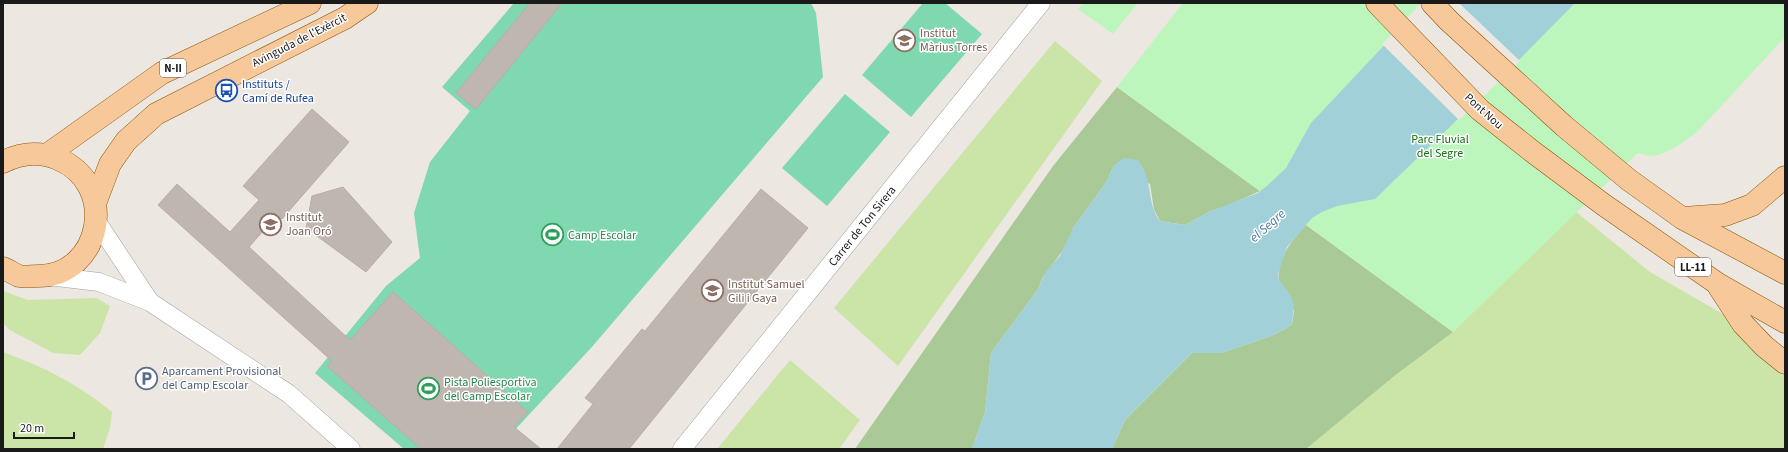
<svg xmlns="http://www.w3.org/2000/svg" width="1788" height="452" viewBox="0 0 1788 452" font-family="'Source Sans 3',sans-serif">
<style>
.grass{fill:#cae5a7}
.forest{fill:#a9ca96}
.park{fill:#bdf6bd}
.pitch{fill:#80d8b0}
.water{fill:#a2d0d8}
.pier{fill:#ece7e0}
.building{fill:#c0b6b0;stroke:#bcaca3}
.lines{fill:none;stroke-linecap:round;stroke-linejoin:round}
.street-casing{stroke:#a1a1a1;stroke-width:19}
.primary-casing{stroke:#8a5407;stroke-width:23}
.street{stroke:#fff;stroke-width:18}
.primary{stroke:#f7c89a;stroke-width:22}
.labels{text-anchor:middle;stroke-width:3;stroke-linejoin:round;paint-order:stroke}
.shield{fill:#fff;stroke:#5f5f5f;stroke-width:1}
.shield-label{font-size:11px;font-weight:bold;fill:#1a1a1a}
.education-label{font-size:12px;fill:#785e54;stroke:#fff;text-anchor:start}
.street-label{font-size:12px;fill:#1a1a1a;stroke:#fff}
.transit-label{font-size:12px;fill:#164399;stroke:#fff;text-anchor:start}
.park-label{font-size:12px;fill:#107110;stroke:#fff}
.leisure-label{font-size:12px;fill:#27864d;stroke:#fff;text-anchor:start}
.service-label{font-size:12px;fill:#4e5e75;stroke:#fff;text-anchor:start}
.water-label{font-size:13px;font-style:italic;fill:#4a7a9d;stroke:#fff}
</style>
<rect width="100%" height="100%" fill="#ece7e0"/>
<g class="grass">
<path d="M 1055,41 L 1102,81 L 898,366 L 834,308 Z"/>
<path d="M 1576,212 L 1650,272 L 1785,350 L 1785,449 L 1311,449 L 1308,447 L 1393,377 L 1453,332 Z"/>
<path d="M 3,291 L 28,300 L 96,298 L 110,306 L 100,333 L 80,355 L 53,353 L 10,330 L 3,323 Z"/>
<path d="M 3,352 C 46,368 76,383 112,412 L 110,428 L 103,449 L 3,449 Z"/>
<path d="M 790,360 L 860,420 L 839,449 L 717,449 Z"/>
</g>
<g class="forest">
<path d="M 1117,87 L 1260,191 L 1229,205 L 1211,211 L 1185,225 L 1160,221 L 1154,210 L 1150,184 L 1114,165 L 1107,181 L 1073,228 L 1067,245 L 1043,277 L 1038,289 L 991,353 L 985,412 L 972,449 L 855,449 L 1053,166 Z"/>
<path d="M 1306,225 L 1453,332 L 1393,377 L 1306,449 L 1112,449 L 1125,420 L 1192,353 L 1221,353 L 1271,336 L 1287,328 L 1292,324 L 1294,311 L 1279,280 C 1276,259 1293,239 1306,225 Z"/>
</g>
<g class="park">
<path d="M 1083,3 L 1138,3 L 1113,34 L 1078,9 Z"/>
<path d="M 1183,3 L 1785,3 L 1785,37 L 1697,132 L 1676,147 L 1659,155 L 1648,156 L 1638,153 L 1453,332 L 1117,87 Z"/>
</g>
<g class="pitch">
<path d="M 514,3 L 811,3 L 816,13 L 823,77 L 591,348 L 497,449 L 404,449 L 315,373 L 386,286 L 420,258 L 414,213 L 430,162 L 470,111 L 442,87 Z"/>
<path d="M 923,3 L 945,3 L 982,34 L 911,117 L 862,75 Z"/>
<path d="M 845,94 L 890,132 L 827,206 L 782,168 Z"/>
</g>
<path class="water" d="M 1424,3 L 1575,3 L 1515,64 L 1375,199 L 1337,206 L 1322,212 L 1312,218 L 1300,232 L 1287,247 L 1278,274 L 1279,280 L 1290,294 L 1294,305 L 1292,324 L 1287,328 L 1271,336 L 1221,353 L 1192,353 L 1125,420 L 1112,449 L 972,449 L 985,412 L 991,353 L 1038,289 L 1046,271 L 1060,256 L 1073,228 L 1107,181 L 1114,165 L 1124,158 L 1138,160 C 1154,180 1146,204 1160,221 L 1185,225 L 1211,211 L 1258,193 L 1268,185 L 1286,168 L 1311,123 Z"/>
<path class="pier" d="M 1421,3 L 1459,3 L 1520,61 L 1459,120 L 1382,44 Z"/>
<g class="building">
<path d="M 530,3 L 562,3 L 476,109 L 456,93 Z"/>
<path d="M 312,109 L 349,142 L 282,219 L 277,215 L 249,247 L 350,340 L 393,292 L 528,412 L 514,427 L 541,449 L 421,449 L 327,366 L 332,361 L 158,205 L 177,184 L 230,232 L 259,200 L 243,186 Z"/>
<path d="M 343,187 L 392,242 L 366,272 L 306,228 L 312,196 Z"/>
<path d="M 761,189 L 808,228 L 629,449 L 557,449 L 593,404 L 585,398 L 642,329 L 645,331 Z"/>
</g>
<g class="lines">
<defs>
<g id="street">
<path d="M 97,222 L 150,302"/>
<path d="M 48,276 L 99,282 L 150,302 L 289,394 L 351,449"/>
<path d="M 682,449 L 1041,3"/>
</g>
<g id="primary">
<path d="M 1377,3 L 1480,110 L 1533,152 L 1604,205 L 1718,284 L 1785,322"/>
<path d="M 1432,3 L 1449,21 L 1564,126 L 1629,180 L 1682,218 L 1785,273"/>
<path d="M 48,154 L 162,73 L 310,3"/>
<path d="M 3,162 C 21,153 39,151 58,159 C 119,184 102,276 38,276 C 32,276 25,277 19,276 C 14,274 8,270 3,268"/>
<path d="M 96,201 L 110,164 L 126,141 L 156,114 L 345,18 L 367,3"/>
<path d="M 1683,218 L 1725,215 L 1752,205 L 1785,177"/>
<path d="M 1719,287 L 1743,324 L 1764,346 L 1785,363"/>
</g>
</defs>
<use href="#street" class="street-casing"/>
<use href="#primary" class="primary-casing"/>
<use href="#street" class="street"/>
<use href="#primary" class="primary"/>
</g>
<defs>
<symbol id="school-ring" viewBox="-11 -11 22 22"><circle r="9.5" fill="#fff" stroke="#8d6e63" stroke-width="1.5"/><path d="M0-5L7-2L0 1L-7-2ZM-4 1L0 2.5L4 1V4Q0 6-4 4Z" fill="#8d6e63"/></symbol>
<symbol id="bus-ring" viewBox="-11 -11 22 22"><circle r="9.5" fill="#fff" stroke="#1a4fb4" stroke-width="1.5"/><path d="M-5-6H5V4H4V6H2V4H-2V6H-4V4H-5ZM-3.5-4V0h7V-4ZM-3.5 1.2v1.5H-2V1.2ZM2 1.2v1.5H3.5V1.2Z" fill="#1a4fb4"/></symbol>
<symbol id="stadium-ring" viewBox="-11 -11 22 22"><circle r="9.5" fill="#fff" stroke="#2e9e5b" stroke-width="1.5"/><path d="M0-5a6.5 5 0 1 0 0 10a6.5 5 0 1 0 0-10ZM-3.5-1.8h7v3.6h-7Z" fill="#2e9e5b"/></symbol>
<symbol id="parking-ring" viewBox="-11 -11 22 22"><circle r="9.5" fill="#fff" stroke="#5c6f8a" stroke-width="1.5"/><path d="M-3.5-5.5H1a3.5 3.5 0 0 1 0 7H-1V5.5H-3.5ZM-1-3.4V-.6H.8a1.4 1.4 0 0 0 0-2.8Z" fill="#5c6f8a"/></symbol>
</defs>
<g fill-rule="evenodd">
<use href="#school-ring" x="892" y="28" width="25" height="25"/>
<use href="#bus-ring" x="214" y="78" width="25" height="25"/>
<use href="#school-ring" x="258" y="212" width="25" height="25"/>
<use href="#stadium-ring" x="540" y="222" width="25" height="25"/>
<use href="#school-ring" x="700" y="278" width="25" height="25"/>
<use href="#parking-ring" x="134" y="366" width="25" height="25"/>
<use href="#stadium-ring" x="416" y="376" width="25" height="25"/>
</g>
<g class="labels">
<g class="shield">
<rect x="160" y="59" width="26" height="18" rx="3"/>
<rect x="1675" y="258" width="36" height="18" rx="3"/>
</g>
<g class="shield-label">
<text x="173" y="72">N-II</text>
<text x="1693" y="271">LL-11</text>
</g>
<g class="education-label">
<text x="920" y="37">Institut<tspan x="920" dy="14">Màrius Torres</tspan></text>
<text x="286" y="221">Institut<tspan x="286" dy="14">Joan Oró</tspan></text>
<text x="728" y="288">Institut Samuel<tspan x="728" dy="14">Gili i Gaya</tspan></text>
</g>
<g class="street-label">
<text transform="translate(299 40) rotate(-27)" y="4">Avinguda de l'Exèrcit</text>
<text transform="translate(1484 111) rotate(42)" y="4">Pont Nou</text>
<text transform="translate(862 226) rotate(-51)" y="4">Carrer de Ton Sirera</text>
</g>
<g class="transit-label">
<text x="242" y="88">Instituts /<tspan x="242" dy="14">Camí de Rufea</tspan></text>
</g>
<g class="park-label">
<text x="1440" y="143">Parc Fluvial<tspan x="1440" dy="14">del Segre</tspan></text>
</g>
<g class="leisure-label">
<text x="568" y="239">Camp Escolar</text>
<text x="444" y="386">Pista Poliesportiva<tspan x="444" dy="14">del Camp Escolar</tspan></text>
</g>
<g class="service-label">
<text x="162" y="375">Aparcament Provisional<tspan x="162" dy="14">del Camp Escolar</tspan></text>
</g>
<g class="water-label">
<text transform="translate(1267 225) rotate(-41)" y="5">el Segre</text>
</g>
</g>
<rect width="1788" height="452" fill="none" stroke="#1a1a1a" stroke-width="8"/>
<path d="M14 432v6h60v-6" fill="none" stroke="#1a1a1a" stroke-width="2"/>
<text x="20" y="432" font-size="12" fill="#1a1a1a" stroke="#ffffff" stroke-width="3" paint-order="stroke">20 m</text>
</svg>
